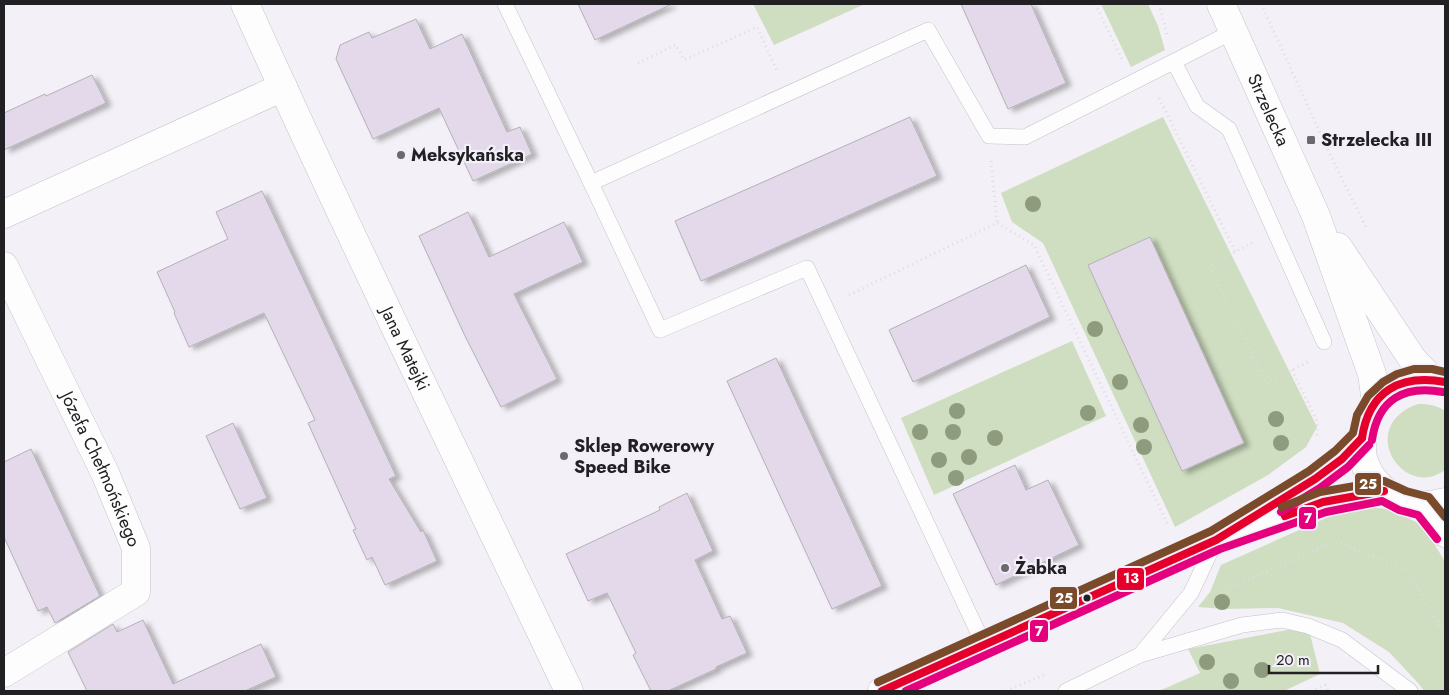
<svg xmlns="http://www.w3.org/2000/svg" width="1449" height="695" viewBox="0 0 1449 695" font-family="Jost,sans-serif">
<style>
.green{fill:#cfddc0}
.building{fill:#e4d9eb;stroke:#b3b1b5;filter:url(#shadow)}
.lines{fill:none;stroke-linecap:round;stroke-linejoin:round}
.service-casing{stroke:#c4c2c7;stroke-width:16}
.minor-casing{stroke:#c4c2c7;stroke-width:29}
.tertiary-casing{stroke:#c4c2c7;stroke-width:29}
.path{stroke:#ddddde;stroke-width:3;stroke-dasharray:1 4;stroke-linecap:butt}
.service{stroke:#fdfdfe;stroke-width:15}
.minor{stroke:#fdfdfe;stroke-width:28}
.tertiary{stroke:#fdfdfe;stroke-width:28}
.bus-1-casing{stroke:#f2eff9;stroke-width:11}
.bus-2-casing{stroke:#f2eff9;stroke-width:11}
.bus-3-casing{stroke:#f2eff9;stroke-width:11}
.bus-1{stroke:#e4002b;stroke-width:8}
.bus-2{stroke:#e5007d;stroke-width:8}
.bus-3{stroke:#7a4b2a;stroke-width:8}
.tree{fill:#8f9b7d}
.poi-dot{fill:#6a696d;stroke:#f2eff9;stroke-width:2}
.bus-dot{fill:#212023;stroke:#f2eff9;stroke-width:2}
.labels{text-anchor:middle;stroke-width:4.5;stroke-linejoin:round;paint-order:stroke}
.street-label{font-size:18px;fill:#212023;stroke:#f2eff9}
.poi-label{font-size:18px;font-weight:bold;fill:#212023;stroke:#f2eff9;text-anchor:start}
.line-badge{stroke:#f2eff9;stroke-width:2}
.badge-label{font-size:14px;text-anchor:middle;font-weight:bold;fill:#fff}
</style>
<defs>
<filter id="shadow"><feDropShadow dx="5.5" dy="3" stdDeviation="2.5" flood-color="#0004"/></filter>
</defs>
<rect width="100%" height="100%" fill="#f3f1f7"/>
<g class="green">
<path d="M 753,4 L 865,4 L 774,45 Z"/>
<path d="M 1101,4 L 1148,4 L 1158,26 L 1165,50 L 1131,67 Z"/>
<path d="M 1163,117 L 1317,427 L 1306,447 L 1268,475 L 1175,527 L 1043,243 L 1012,222 L 1001,193 Z"/>
<path d="M 1072,341 L 1106,416 L 934,495 L 901,418 Z"/>
<path d="M 1418,404 C 1428,404 1437,405 1445,411 L 1445,470 C 1403,501 1355,426 1418,404 Z"/>
<path d="M 1353,506 L 1389,509 L 1424,526 L 1445,562 L 1445,691 L 1424,691 L 1419,684 L 1389,652 L 1343,623 L 1278,608 L 1224,609 L 1198,607 L 1210,592 L 1221,565 Z"/>
<path d="M 1308,626 L 1320,674 L 1284,691 L 1159,691 L 1200,673 L 1188,649 Z"/>
</g>
<g class="building">
<path d="M 578,4 L 672,4 L 595,40 Z"/>
<path d="M 961,4 L 1031,4 L 1066,83 L 1008,109 Z"/>
<path d="M 416,19 L 430,49 L 462,34 L 507,132 L 520,127 L 532,154 L 473,181 L 439,108 L 373,139 L 336,59 L 340,45 L 369,32 L 372,38 Z"/>
<path d="M 92,75 L 106,103 L 4,150 L 4,113 L 45,94 L 46,96 Z"/>
<path d="M 910,117 L 937,176 L 701,281 L 675,221 Z"/>
<path d="M 262,191 L 396,476 L 389,479 L 421,532 L 423,530 L 437,561 L 385,585 L 372,557 L 367,560 L 353,530 L 356,529 L 308,423 L 315,420 L 264,313 L 189,347 L 174,313 L 175,312 L 157,272 L 228,239 L 216,212 Z"/>
<path d="M 468,212 L 489,257 L 564,222 L 583,262 L 514,294 L 557,379 L 501,407 L 465,336 L 419,236 Z"/>
<path d="M 1150,237 L 1244,443 L 1182,471 L 1088,265 Z"/>
<path d="M 1026,265 L 1050,317 L 913,382 L 889,330 Z"/>
<path d="M 776,358 L 882,586 L 832,609 L 727,381 Z"/>
<path d="M 233,423 L 267,498 L 240,509 L 206,436 Z"/>
<path d="M 31,449 L 100,596 L 55,623 L 47,607 L 38,611 L 4,537 L 4,462 Z"/>
<path d="M 1015,465 L 1026,490 L 1048,480 L 1079,545 L 996,585 L 953,494 Z"/>
<path d="M 687,493 L 713,551 L 695,560 L 722,619 L 730,616 L 747,653 L 716,667 L 716,669 L 668,691 L 651,691 L 633,655 L 636,653 L 607,593 L 588,601 L 566,554 L 660,510 L 659,507 Z"/>
<path d="M 143,620 L 173,684 L 261,644 L 276,677 L 245,691 L 87,691 L 68,652 L 113,624 L 117,632 Z"/>
</g>
<g class="lines">
<defs>
<g id="service">
<path d="M 505,4 L 591,183"/>
<path d="M 1174,62 L 1197,106 L 1229,129 L 1324,342"/>
<path d="M 984,645 L 807,268 L 660,330 L 591,183 L 928,30 L 989,136 L 1025,137 L 1234,31"/>
<path d="M 1140,655 L 1191,593 L 1216,540"/>
<path d="M 1066,691 L 1140,655 L 1242,625 L 1282,620 L 1308,626 L 1342,640 L 1410,691"/>
</g>
<g id="minor">
<path id="s1" d="M 245,4 C 349,235 460,462 569,691"/>
<path d="M 4,214 L 283,87"/>
<path id="s2" d="M 4,266 L 105,473 L 136,548 L 136,592 L 4,673"/>
</g>
<g id="tertiary">
<path id="s3" d="M 1221,4 L 1316,216 L 1372,374 L 1376,402"/>
<path d="M 1338,247 L 1413,360 L 1431,379"/>
<path d="M 1445,382 C 1440,381 1435,379 1430,379 C 1400,377 1371,397 1364,427 C 1362,437 1361,448 1363,458 C 1373,494 1411,512 1445,502"/>
<path d="M 1424,506 L 1445,533"/>
<path d="M 1264,511 L 1315,479 L 1342,459 L 1362,438"/>
<path d="M 882,691 L 1216,540 L 1323,502 L 1384,491"/>
</g>
</defs>
<use href="#service" class="service-casing"/>
<use href="#minor" class="minor-casing"/>
<use href="#tertiary" class="tertiary-casing"/>
<g class="path">
<path d="M 1095,4 L 1122,59"/>
<path d="M 1159,4 L 1167,35"/>
<path d="M 1261,4 L 1336,167 L 1366,227"/>
<path d="M 638,63 L 676,45 L 684,60 L 757,27 L 777,71"/>
<path d="M 1159,98 L 1235,251"/>
<path d="M 991,161 L 997,223"/>
<path d="M 1252,243 L 1209,265 L 1266,383 L 1308,362"/>
<path d="M 849,295 L 997,223 L 1034,245 L 1168,525"/>
<path d="M 1292,370 L 1317,421 L 1317,436"/>
<path d="M 1221,592 L 1319,548 L 1338,542 L 1408,571 L 1445,636"/>
<path d="M 1006,691 L 1046,674"/>
<path d="M 1311,691 L 1325,685 L 1328,691"/>
</g>
<use href="#service" class="service"/>
<use href="#minor" class="minor"/>
<use href="#tertiary" class="tertiary"/>
<defs>
<g id="bus-1">
<path d="M 1362,438 C 1369,391 1400,374 1445,382"/>
<path d="M 1285,516 L 1323,502 L 1384,491"/>
<path d="M 882,691 L 1216,540 L 1315,479 L 1342,459 L 1362,438"/>
</g>
<g id="bus-2">
<path d="M 1372,440 C 1378,399 1404,385 1443,392"/>
<path d="M 1281,512 L 1320,488 L 1348,467 L 1369,445"/>
<path d="M 906,691 L 1220,549 L 1326,512 L 1382,501 L 1399,510 L 1418,515 L 1437,539"/>
</g>
<g id="bus-3">
<path d="M 1282,507 L 1320,492 L 1384,481 L 1406,491 L 1429,497 L 1445,517"/>
<path d="M 878,682 L 1211,531 L 1309,471 L 1335,451 L 1353,433 L 1357,415 L 1368,396 L 1383,382 L 1397,374 L 1414,369 L 1432,369 L 1445,372"/>
</g>
</defs>
<use href="#bus-1" class="bus-1-casing"/>
<use href="#bus-2" class="bus-2-casing"/>
<use href="#bus-3" class="bus-3-casing"/>
<use href="#bus-1" class="bus-1"/>
<use href="#bus-2" class="bus-2"/>
<use href="#bus-3" class="bus-3"/>
</g>
<g class="tree">
<circle cx="1033" cy="204" r="8"/>
<circle cx="1095" cy="329" r="8"/>
<circle cx="1120" cy="382" r="8"/>
<circle cx="957" cy="411" r="8"/>
<circle cx="1088" cy="413" r="8"/>
<circle cx="1276" cy="419" r="8"/>
<circle cx="1141" cy="425" r="8"/>
<circle cx="920" cy="432" r="8"/>
<circle cx="953" cy="432" r="8"/>
<circle cx="995" cy="438" r="8"/>
<circle cx="1281" cy="443" r="8"/>
<circle cx="1144" cy="447" r="8"/>
<circle cx="969" cy="457" r="8"/>
<circle cx="939" cy="460" r="8"/>
<circle cx="956" cy="478" r="8"/>
<circle cx="1222" cy="602" r="8"/>
<circle cx="1207" cy="662" r="8"/>
<circle cx="1262" cy="670" r="8"/>
<circle cx="1231" cy="681" r="8"/>
</g>
<g class="poi-dot">
<rect x="1306" y="135" width="10" height="10" rx="2.5"/>
<circle cx="401" cy="155" r="5"/>
<circle cx="564" cy="456" r="5"/>
<circle cx="1005" cy="568" r="5"/>
</g>
<circle class="bus-dot" cx="1087" cy="598" r="4.5"/>
<g class="labels">
<g class="street-label">
<text dy="6" stroke="none"><textPath href="#s3" startOffset="116">Strzelecka</textPath></text>
<text dy="6" stroke="none"><textPath href="#s1" startOffset="380">Jana Matejki</textPath></text>
<text dy="6" stroke="none"><textPath href="#s2" startOffset="225">Józefa Chełmońskiego</textPath></text>
</g>
<g class="poi-label">
<text x="1321" y="146">Strzelecka III</text>
<text x="411" y="161">Meksykańska</text>
<text x="574" y="452">Sklep Rowerowy<tspan x="574" dy="21">Speed Bike</tspan></text>
<text x="1015" y="574">Żabka</text>
</g>
</g>
<g class="line-badge">
<rect x="1354" y="472" width="28" height="24" rx="5" fill="#7a4b2a"/>
<rect x="1298" y="506" width="19" height="24" rx="5" fill="#e5007d"/>
<rect x="1116" y="567" width="29" height="24" rx="5" fill="#e4002b"/>
<rect x="1049" y="586" width="29" height="24" rx="5" fill="#7a4b2a"/>
<rect x="1029" y="619" width="20" height="24" rx="5" fill="#e5007d"/>
</g>
<g class="badge-label">
<text x="1368" y="489">25</text>
<text x="1308" y="523">7</text>
<text x="1131" y="583">13</text>
<text x="1064" y="603">25</text>
<text x="1039" y="636">7</text>
</g>
<rect width="1449" height="695" fill="none" stroke="#212023" stroke-width="10"/>
<path d="M1269 665v8h109v-8" fill="none" stroke="#212023" stroke-width="2.5"/>
<text x="1276" y="665" font-size="15" fill="#212023" stroke="#f2eff9" stroke-width="4" paint-order="stroke">20 m</text>
</svg>
